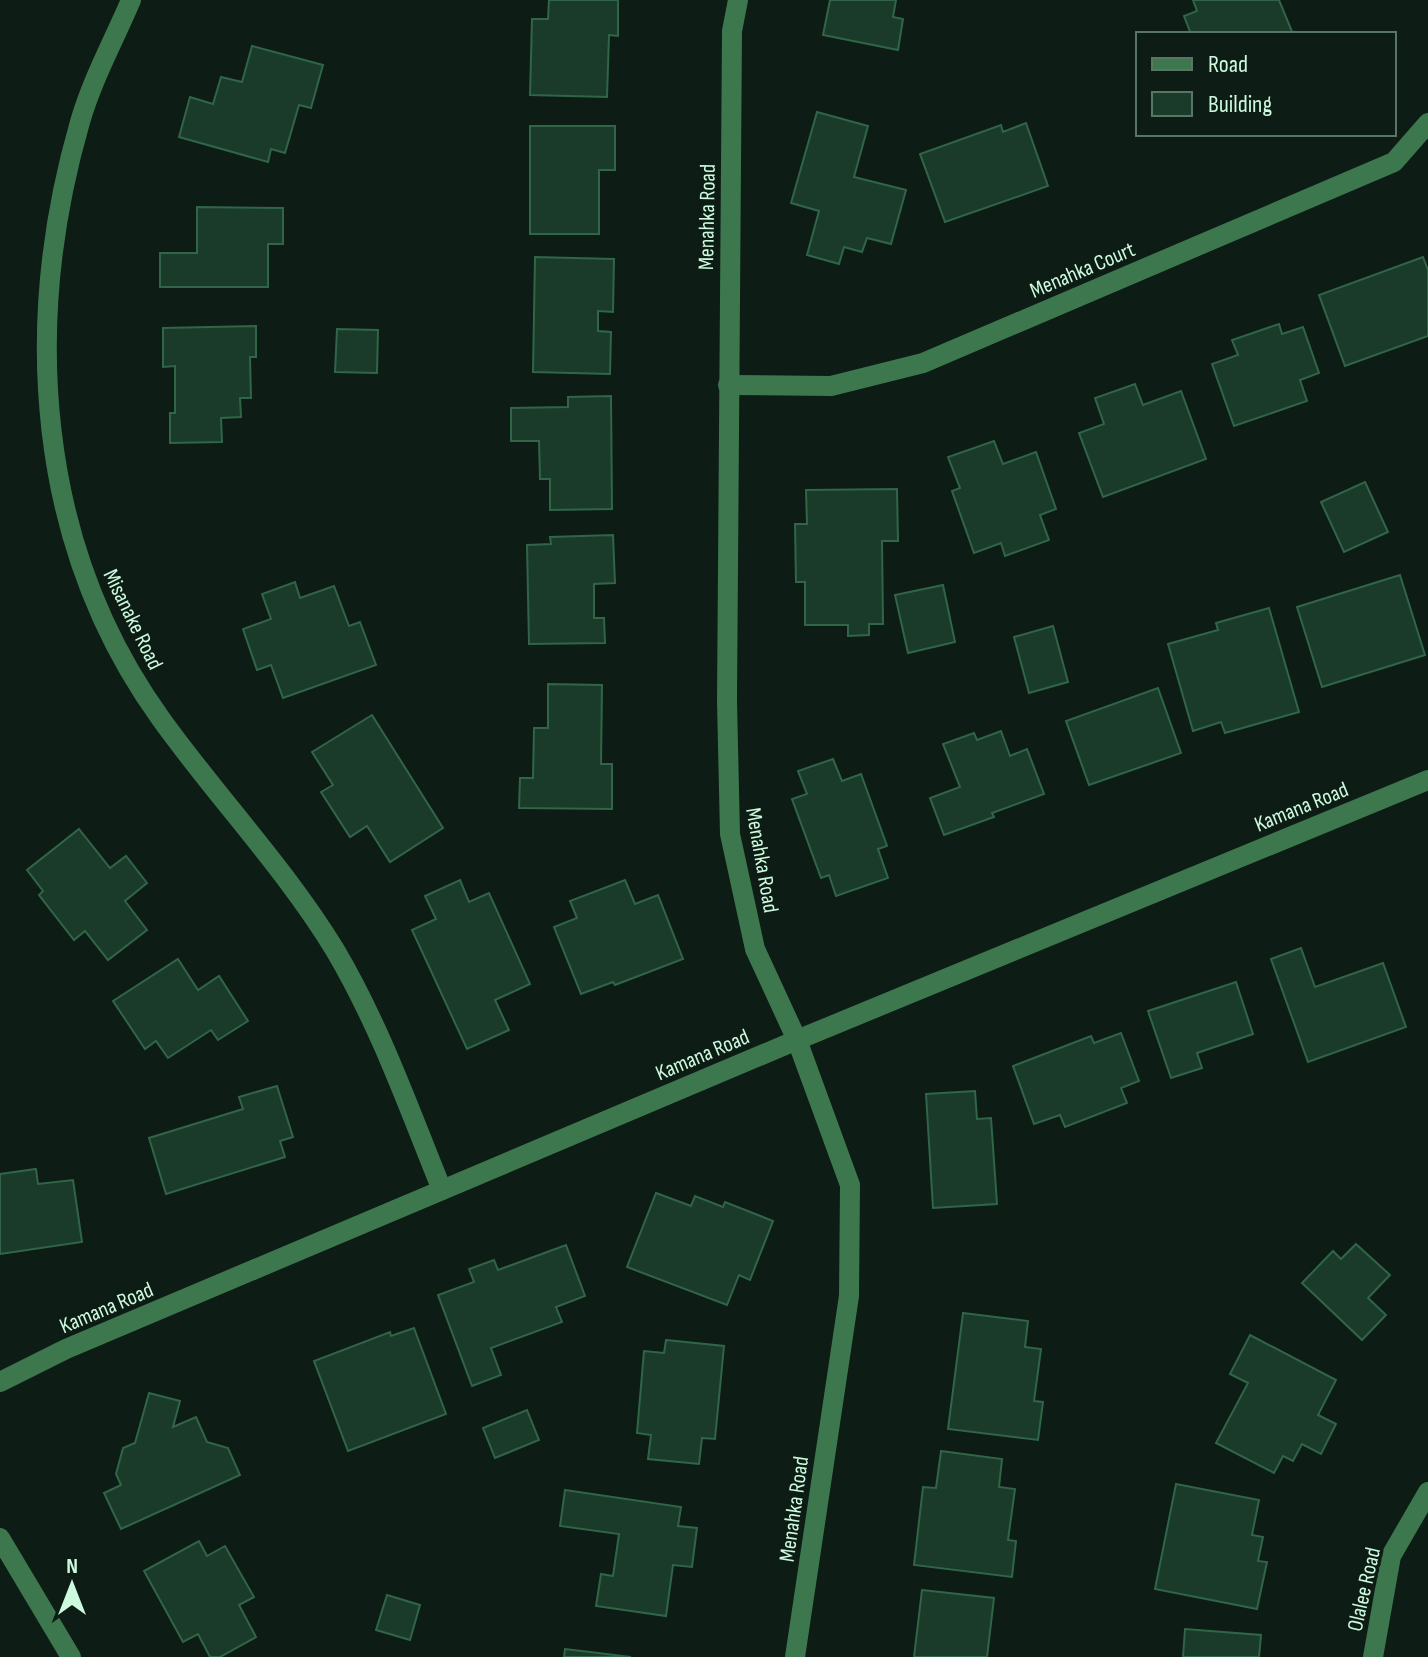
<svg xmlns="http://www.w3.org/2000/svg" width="1428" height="1657" viewBox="0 0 1428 1657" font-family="'Sofia Sans Condensed',sans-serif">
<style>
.building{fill:#1b3b2a;stroke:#306548;stroke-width:2}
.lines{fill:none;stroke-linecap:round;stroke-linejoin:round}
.minor{stroke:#3d774e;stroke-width:20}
.labels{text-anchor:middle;stroke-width:7;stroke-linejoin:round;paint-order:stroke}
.street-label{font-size:22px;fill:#cdfade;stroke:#0d1c14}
</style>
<rect width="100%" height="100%" fill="#0d1c14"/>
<g class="building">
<path d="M 549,0 L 618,0 L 618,36 L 609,35 L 607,97 L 530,95 L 532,19 L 548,19 Z"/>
<path d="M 830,0 L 896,0 L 893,17 L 903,19 L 898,50 L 823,35 Z"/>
<path d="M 1193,0 L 1279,0 L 1293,34 L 1191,34 L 1184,16 L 1197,11 Z"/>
<path d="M 252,46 L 323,65 L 311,108 L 299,105 L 285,153 L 271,149 L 268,162 L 179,137 L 190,97 L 213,104 L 221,77 L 242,82 Z"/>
<path d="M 817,112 L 868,126 L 854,177 L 906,190 L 891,244 L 867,238 L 862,252 L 844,247 L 839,264 L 807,255 L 819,211 L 791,203 Z"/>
<path d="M 1026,123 L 1048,186 L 945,222 L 920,154 L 1001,125 L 1003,132 Z"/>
<path d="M 530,126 L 615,126 L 615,170 L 599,170 L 599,234 L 530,234 Z"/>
<path d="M 197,207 L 283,208 L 283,244 L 268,244 L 268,287 L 160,287 L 160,253 L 197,253 Z"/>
<path d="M 535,257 L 614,259 L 613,312 L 598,311 L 598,331 L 611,332 L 610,374 L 533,372 Z"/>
<path d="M 1423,257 L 1428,270 L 1428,336 L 1345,366 L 1319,295 Z"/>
<path d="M 1279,324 L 1282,334 L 1303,327 L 1319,373 L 1300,380 L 1307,401 L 1234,426 L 1212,364 L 1238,355 L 1232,340 Z"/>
<path d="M 256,326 L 256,357 L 250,357 L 251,398 L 240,398 L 241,417 L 221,418 L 222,442 L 170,443 L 170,413 L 175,413 L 175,366 L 163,367 L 163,328 Z"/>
<path d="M 337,329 L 378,330 L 377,373 L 335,372 Z"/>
<path d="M 1135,384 L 1143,405 L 1181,391 L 1206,459 L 1103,497 L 1079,433 L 1104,424 L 1095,398 Z"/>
<path d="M 611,396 L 612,509 L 550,510 L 550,479 L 540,479 L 539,441 L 511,441 L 511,408 L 568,407 L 568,397 Z"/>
<path d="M 994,441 L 1003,464 L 1036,452 L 1056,509 L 1040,515 L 1049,540 L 1005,556 L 1001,543 L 974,553 L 952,491 L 960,488 L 948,457 Z"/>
<path d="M 1365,482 L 1388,532 L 1344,552 L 1321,502 Z"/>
<path d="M 897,489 L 898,541 L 882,541 L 883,624 L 869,624 L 869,635 L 848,636 L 848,625 L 805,625 L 805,582 L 796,582 L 795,524 L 807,524 L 806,490 Z"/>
<path d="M 613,535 L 615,583 L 594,584 L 594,618 L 604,618 L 605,643 L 529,644 L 527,545 L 551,544 L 550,537 Z"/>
<path d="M 1400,575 L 1425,655 L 1322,687 L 1297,607 Z"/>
<path d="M 295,582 L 300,598 L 334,586 L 349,626 L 360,622 L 376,665 L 283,698 L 271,665 L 257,670 L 243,629 L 271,619 L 262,594 Z"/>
<path d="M 943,585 L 955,642 L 908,653 L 895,595 Z"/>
<path d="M 1269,608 L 1299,712 L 1225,733 L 1221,722 L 1193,731 L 1168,644 L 1218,630 L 1216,623 Z"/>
<path d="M 1053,626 L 1068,682 L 1029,693 L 1014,637 Z"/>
<path d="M 548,684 L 602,685 L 601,764 L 612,764 L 612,809 L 519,808 L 520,778 L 533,778 L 534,728 L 548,728 Z"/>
<path d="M 1158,688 L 1181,753 L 1089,785 L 1066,721 Z"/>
<path d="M 372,715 L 443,828 L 390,862 L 367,826 L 350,837 L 321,792 L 333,785 L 312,752 Z"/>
<path d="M 1001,731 L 1010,756 L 1027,749 L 1044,794 L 992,813 L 994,817 L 944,835 L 930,798 L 960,787 L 943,744 L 974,733 L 977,740 Z"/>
<path d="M 833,759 L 842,781 L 861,774 L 887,846 L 878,849 L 888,878 L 836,896 L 829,875 L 821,878 L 792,799 L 807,794 L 798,771 Z"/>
<path d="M 79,829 L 110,868 L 126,856 L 147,883 L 125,901 L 147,930 L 108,960 L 85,931 L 74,940 L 39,895 L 43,891 L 27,870 Z"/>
<path d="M 460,880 L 469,902 L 489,893 L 530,984 L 495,1000 L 509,1030 L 467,1049 L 412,930 L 436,919 L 425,896 Z"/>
<path d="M 625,880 L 635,904 L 658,895 L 683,959 L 615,985 L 613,982 L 581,994 L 554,927 L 577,918 L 570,901 Z"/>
<path d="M 1301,948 L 1315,987 L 1383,963 L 1406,1027 L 1308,1062 L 1271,959 Z"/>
<path d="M 178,959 L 198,990 L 219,976 L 248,1021 L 218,1040 L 211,1030 L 168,1058 L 156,1041 L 145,1049 L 113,1001 Z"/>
<path d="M 1236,982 L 1253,1034 L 1197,1053 L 1202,1068 L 1171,1078 L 1148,1011 Z"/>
<path d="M 1121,1033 L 1139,1081 L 1121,1088 L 1127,1103 L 1065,1127 L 1060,1115 L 1034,1124 L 1013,1066 L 1091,1036 L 1094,1043 Z"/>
<path d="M 277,1086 L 293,1137 L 280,1141 L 285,1157 L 166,1194 L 149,1138 L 243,1109 L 239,1097 Z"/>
<path d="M 975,1091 L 977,1119 L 991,1118 L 997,1204 L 933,1208 L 926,1094 Z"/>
<path d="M 36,1169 L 38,1184 L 73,1180 L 82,1242 L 0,1254 L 0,1174 Z"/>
<path d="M 656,1193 L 691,1206 L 695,1196 L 723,1207 L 725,1202 L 773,1221 L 750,1280 L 739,1275 L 727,1305 L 627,1267 Z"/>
<path d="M 1356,1244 L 1390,1275 L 1368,1298 L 1386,1315 L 1362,1340 L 1302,1283 L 1333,1251 L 1341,1259 Z"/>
<path d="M 566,1245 L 585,1296 L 556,1307 L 562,1322 L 491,1348 L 501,1375 L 472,1386 L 438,1295 L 474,1282 L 469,1269 L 494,1260 L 498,1270 Z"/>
<path d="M 963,1313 L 1028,1321 L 1025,1347 L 1041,1349 L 1034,1401 L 1043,1402 L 1038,1440 L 948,1429 Z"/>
<path d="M 414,1328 L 446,1414 L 348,1451 L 314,1361 L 390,1332 L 391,1336 Z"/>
<path d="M 1250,1335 L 1336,1380 L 1318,1415 L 1336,1424 L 1321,1454 L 1302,1444 L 1293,1461 L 1283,1456 L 1274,1473 L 1216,1443 L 1248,1383 L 1230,1374 Z"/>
<path d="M 666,1340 L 724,1346 L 715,1439 L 702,1438 L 699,1464 L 648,1459 L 651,1435 L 637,1433 L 644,1351 L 664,1353 Z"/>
<path d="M 149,1393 L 180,1401 L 173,1427 L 196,1417 L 207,1442 L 228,1448 L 240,1475 L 121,1529 L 104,1493 L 121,1485 L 116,1474 L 123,1448 L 135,1443 Z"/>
<path d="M 527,1410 L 539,1440 L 495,1458 L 483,1428 Z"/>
<path d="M 941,1451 L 1002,1459 L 999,1487 L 1015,1489 L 1008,1540 L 1016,1541 L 1012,1577 L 914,1565 L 923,1487 L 936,1488 Z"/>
<path d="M 1176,1484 L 1259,1500 L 1252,1535 L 1263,1537 L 1258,1561 L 1267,1562 L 1257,1609 L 1155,1589 Z"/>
<path d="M 565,1490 L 681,1507 L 678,1526 L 697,1528 L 692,1567 L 673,1565 L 666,1616 L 596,1606 L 601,1574 L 613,1576 L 619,1534 L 560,1526 Z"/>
<path d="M 199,1541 L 207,1556 L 225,1546 L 254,1597 L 239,1605 L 256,1637 L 220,1657 L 210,1657 L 198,1634 L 183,1642 L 144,1571 Z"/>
<path d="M 922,1590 L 994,1598 L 987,1657 L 914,1657 Z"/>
<path d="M 387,1595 L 420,1605 L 410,1640 L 376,1630 Z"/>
<path d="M 1185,1629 L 1261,1635 L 1259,1657 L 1183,1657 Z"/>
<path d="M 565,1649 L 631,1657 L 564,1657 Z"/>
</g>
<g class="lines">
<g class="minor">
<path d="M 131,0 C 114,40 92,80 80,122 C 22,323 35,544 161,719 C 217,797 285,868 335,950 C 380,1026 409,1109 442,1190"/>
<path d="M 738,0 L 732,31 L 727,701 L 730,834 L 755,949 L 797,1040 L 850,1185 L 849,1296 L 795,1657"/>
<path d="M 728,385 L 831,386 L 923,363 L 1394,162 L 1428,123"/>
<path d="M 0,1382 L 66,1349 L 797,1040 L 1428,780"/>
<path d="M 0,1538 L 71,1657"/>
<path d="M 1373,1657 L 1391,1556 L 1428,1492"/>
</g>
</g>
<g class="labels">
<g class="street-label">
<text transform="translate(706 217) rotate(-89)" y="8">Menahka Road</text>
<text transform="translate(1082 269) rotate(-23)" y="8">Menahka Court</text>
<text transform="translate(134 619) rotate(64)" y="8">Misanake Road</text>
<text transform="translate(1301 806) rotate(-22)" y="8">Kamana Road</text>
<text transform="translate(763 860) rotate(80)" y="8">Menahka Road</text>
<text transform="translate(702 1054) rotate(-23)" y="8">Kamana Road</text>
<text transform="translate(106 1307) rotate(-23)" y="8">Kamana Road</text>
<text transform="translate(793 1509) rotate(-82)" y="8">Menahka Road</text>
<text transform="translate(1363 1589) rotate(-77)" y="8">Olalee Road</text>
</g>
</g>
<rect x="1136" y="32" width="260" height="104" fill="#0d1c14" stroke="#5a7565" stroke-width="2"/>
<rect x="1152" y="58" width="40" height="12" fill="#3d774e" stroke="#5a7565" stroke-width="2"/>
<text x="1208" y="72" font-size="24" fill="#cdfade">Road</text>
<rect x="1152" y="92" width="40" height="24" fill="#1b3b2a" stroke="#5a7565" stroke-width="2"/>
<text x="1208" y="112" font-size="24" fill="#cdfade">Building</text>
<g transform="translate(72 1585)" stroke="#0d1c14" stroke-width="6" paint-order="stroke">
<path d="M0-6L14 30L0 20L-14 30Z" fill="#cdfade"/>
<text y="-12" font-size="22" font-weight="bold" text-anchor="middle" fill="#cdfade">N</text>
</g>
</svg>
